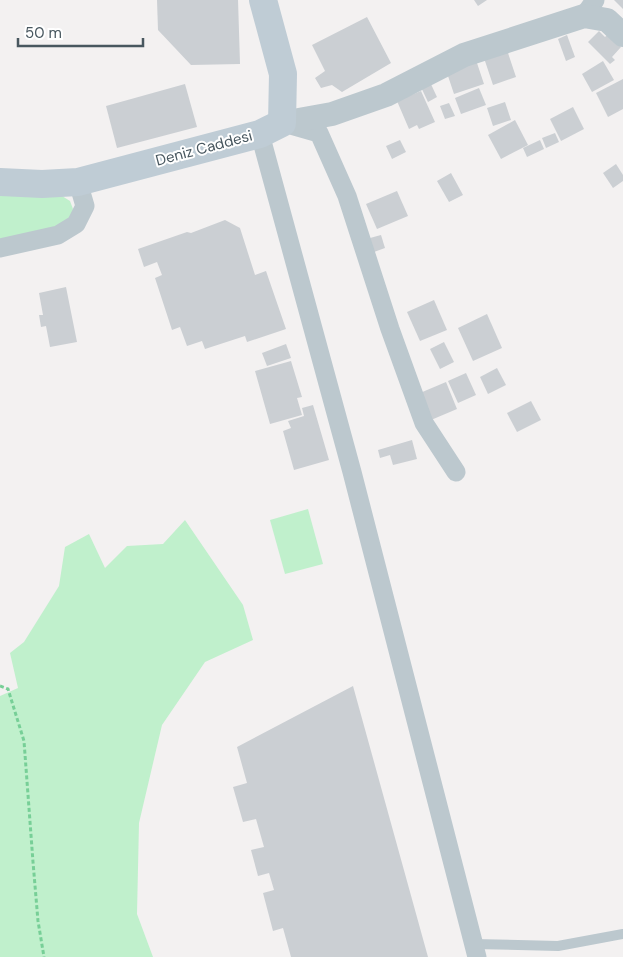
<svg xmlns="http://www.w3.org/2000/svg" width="623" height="957" viewBox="0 0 623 957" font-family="'DM Sans',sans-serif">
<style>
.green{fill:#c0f0cc}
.building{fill:#cbcfd3}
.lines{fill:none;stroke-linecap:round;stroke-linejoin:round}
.path{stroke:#77cf97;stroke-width:3;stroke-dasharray:4 2.5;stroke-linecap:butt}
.service{stroke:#bcc8ce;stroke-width:10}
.minor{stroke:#bcc8ce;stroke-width:19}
.tertiary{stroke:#bcc8ce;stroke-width:24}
.secondary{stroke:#bfccd5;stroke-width:28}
.labels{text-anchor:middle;stroke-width:4;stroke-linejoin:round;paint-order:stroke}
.street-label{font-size:15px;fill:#48575f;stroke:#fff}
</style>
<rect width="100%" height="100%" fill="#f3f1f1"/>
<g class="green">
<path d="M 0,193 L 62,196 L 70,201 L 73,209 L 71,218 L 59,228 L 0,243 Z"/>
<path d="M 308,509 L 323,564 L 285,574 L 270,520 Z"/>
<path d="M 185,520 L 243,605 L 253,640 L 205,662 L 162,725 L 139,823 L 137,914 L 153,957 L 0,957 L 0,696 L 18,688 L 10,653 L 24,642 L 59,586 L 65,547 L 89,534 L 105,568 L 127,546 L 163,544 Z"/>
</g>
<g class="building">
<path d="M 157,0 L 238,0 L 240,64 L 191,65 L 158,30 Z"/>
<path d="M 474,0 L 487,0 L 478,6 Z"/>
<path d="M 614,0 L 623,0 L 623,9 Z"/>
<path d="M 367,17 L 391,63 L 342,92 L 332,85 L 321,88 L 315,78 L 325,71 L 312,45 Z"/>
<path d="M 599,31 L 605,37 L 608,34 L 621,47 L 612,57 L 615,60 L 610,64 L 588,42 Z"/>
<path d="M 567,35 L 575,57 L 566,61 L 558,39 Z"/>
<path d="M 506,47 L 516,77 L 493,85 L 483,55 Z"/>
<path d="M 476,60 L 484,84 L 454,94 L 446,70 Z"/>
<path d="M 603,61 L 614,80 L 592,92 L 582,74 Z"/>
<path d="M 623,79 L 623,109 L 608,117 L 596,93 Z"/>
<path d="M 429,80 L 437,97 L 428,102 L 420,85 Z"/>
<path d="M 185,84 L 197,127 L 117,148 L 106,106 Z"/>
<path d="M 479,88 L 486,105 L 461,114 L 455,98 Z"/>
<path d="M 421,91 L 435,122 L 419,129 L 417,125 L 409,129 L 397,101 Z"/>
<path d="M 505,102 L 511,120 L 493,126 L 487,108 Z"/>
<path d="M 449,103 L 455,116 L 445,119 L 440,106 Z"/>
<path d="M 573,107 L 584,129 L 561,141 L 550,119 Z"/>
<path d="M 515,120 L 528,145 L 501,159 L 488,135 Z"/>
<path d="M 555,133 L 559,142 L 546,148 L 542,138 Z"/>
<path d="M 400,140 L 406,152 L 392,159 L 386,146 Z"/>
<path d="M 540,140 L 544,149 L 527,157 L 523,148 Z"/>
<path d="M 616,164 L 623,175 L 623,181 L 613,188 L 603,173 Z"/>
<path d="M 451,173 L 463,195 L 449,202 L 437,181 Z"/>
<path d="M 397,191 L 408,216 L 377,229 L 366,204 Z"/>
<path d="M 225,220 L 240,228 L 255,275 L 266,271 L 286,329 L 247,342 L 245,336 L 205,349 L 202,341 L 187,346 L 180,327 L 172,330 L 155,278 L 162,275 L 157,262 L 144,267 L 138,249 L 187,232 L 191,233 Z"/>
<path d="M 381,235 L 385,248 L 374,252 L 370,238 Z"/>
<path d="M 66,287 L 77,342 L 50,347 L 46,326 L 41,327 L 39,315 L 43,315 L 39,293 Z"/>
<path d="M 434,300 L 447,330 L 420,341 L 407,312 Z"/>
<path d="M 487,314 L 502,348 L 473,361 L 458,328 Z"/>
<path d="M 444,342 L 454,362 L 440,369 L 430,349 Z"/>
<path d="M 286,344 L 291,358 L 267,366 L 262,353 Z"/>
<path d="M 291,361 L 302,397 L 297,398 L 302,415 L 270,424 L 255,371 Z"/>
<path d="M 497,368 L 506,385 L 488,394 L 480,377 Z"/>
<path d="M 466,373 L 476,395 L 458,403 L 448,381 Z"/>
<path d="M 446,382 L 457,409 L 431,420 L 420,393 Z"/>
<path d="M 531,401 L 541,420 L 517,432 L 507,413 Z"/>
<path d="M 313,405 L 329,460 L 294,470 L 283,431 L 291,428 L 288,421 L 304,416 L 302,408 Z"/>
<path d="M 412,440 L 417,459 L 393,465 L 390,455 L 380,458 L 378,450 Z"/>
<path d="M 353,686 L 428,957 L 291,957 L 283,928 L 273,931 L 263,893 L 274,890 L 269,873 L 258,876 L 251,850 L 264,847 L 256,819 L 243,822 L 233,787 L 247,783 L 237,747 Z"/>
</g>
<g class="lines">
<path class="path" d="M 0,686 L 8,689 L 24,741 L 33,862 L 38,921 L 44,957"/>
<path class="service" d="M 473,944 L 558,946 L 623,934"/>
<g class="minor">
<path d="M 584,16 L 595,0"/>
<path d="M 284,123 L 319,133 L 347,196 L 390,329 L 424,423 L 456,472"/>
<path d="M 260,134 L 352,472 L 477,957"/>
<path d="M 0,248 L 58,235 L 76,224 L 85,206 L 78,182"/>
</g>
<path class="tertiary" d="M 282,123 L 332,114 L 386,95 L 464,55 L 584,16 L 607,20 L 623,35"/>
<path class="secondary" d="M 0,182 L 42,184 L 78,182 L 260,134 L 282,123 L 283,74 L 263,0"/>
</g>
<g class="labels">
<g class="street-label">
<text transform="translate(204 148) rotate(-15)" y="5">Deniz Caddesi</text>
</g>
</g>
<path d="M18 38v8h125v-8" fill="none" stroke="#48575f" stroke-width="2.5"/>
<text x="25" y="38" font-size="15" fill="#48575f" stroke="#ffffff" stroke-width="4" paint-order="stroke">50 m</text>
</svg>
